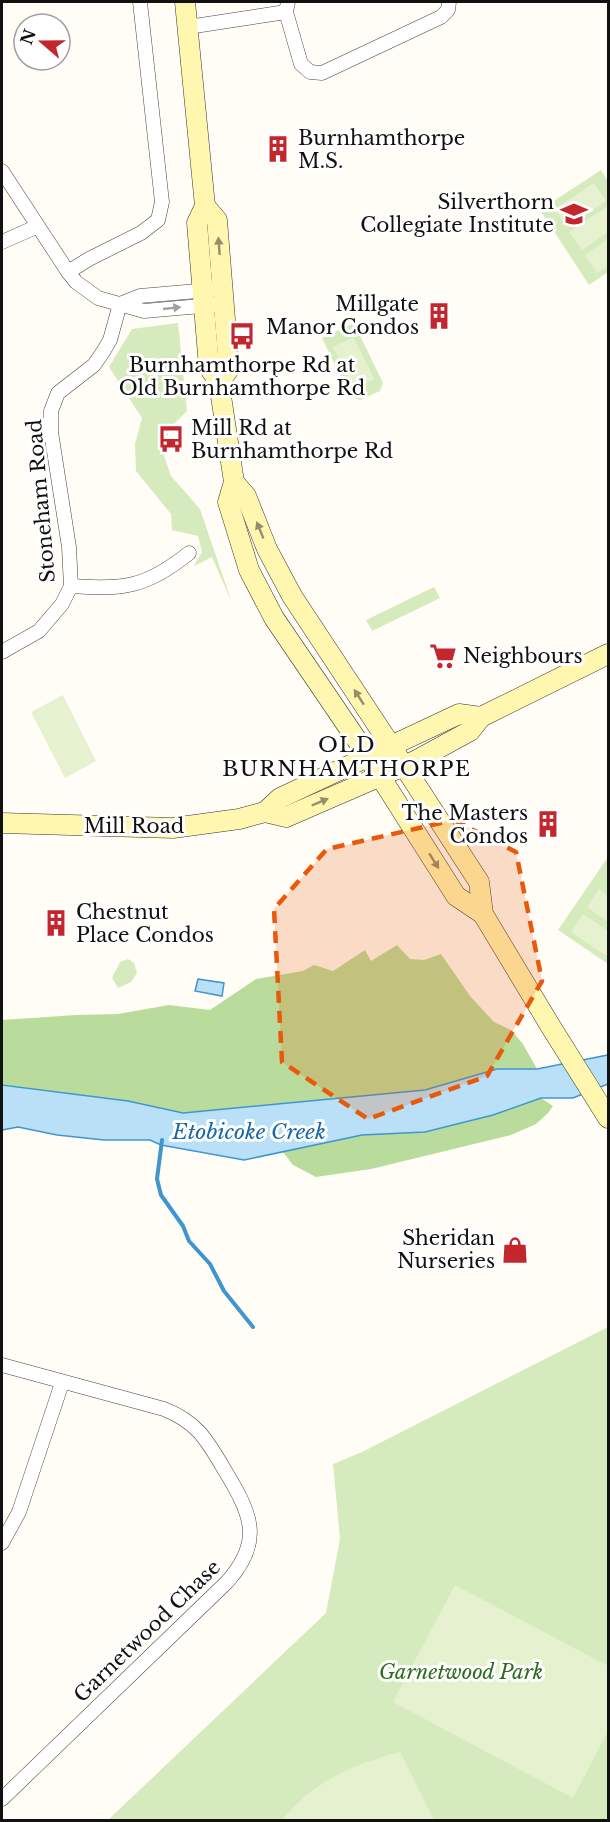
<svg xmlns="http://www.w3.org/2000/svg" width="610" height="1822" viewBox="0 0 610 1822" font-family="'Libre Baskerville',serif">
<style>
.green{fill:#d5ebbd}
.forest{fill:#b9dc9c}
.pitch{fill:#e6f2cf}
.water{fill:#b9e0f7;stroke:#3f96cf;stroke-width:1.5}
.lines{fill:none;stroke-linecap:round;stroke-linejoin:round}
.stream{stroke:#3f96cf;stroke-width:4}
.street-casing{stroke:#444;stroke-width:15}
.secondary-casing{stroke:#333;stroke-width:21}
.street{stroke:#fff;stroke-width:14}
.secondary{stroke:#fff6b0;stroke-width:20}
.oneway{fill:#948f68}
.oneway2{fill:#a0a0a0}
.marked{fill:#e8590c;fill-opacity:0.2;stroke:#e8590c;stroke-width:4.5;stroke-dasharray:12 8;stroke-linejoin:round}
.labels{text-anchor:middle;stroke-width:6;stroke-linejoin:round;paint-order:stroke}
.poi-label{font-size:20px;fill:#111;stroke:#fff;text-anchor:start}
.street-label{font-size:20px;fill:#111;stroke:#fff}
.park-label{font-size:20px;font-style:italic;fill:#2f6b1f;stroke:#fff}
.neighbourhood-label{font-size:21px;letter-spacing:1.5px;fill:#111;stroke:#fff}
.water-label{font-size:21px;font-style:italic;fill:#1768a6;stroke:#fff}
</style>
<rect width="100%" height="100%" fill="#fffdf5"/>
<g class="green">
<path d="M 601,170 L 608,181 L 608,272 L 589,285 L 540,210 Z"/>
<path d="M 178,323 L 187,411 L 169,429 L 163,453 L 171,476 L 200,509 L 232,603 L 212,557 L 194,566 L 202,552 L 198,536 L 172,530 L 171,514 L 136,471 L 135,444 L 142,418 L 109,367 L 132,329 Z"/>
<path d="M 354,323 L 383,383 L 380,391 L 360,400 L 350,396 L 322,338 Z"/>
<path d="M 434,587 L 440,598 L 372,631 L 366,620 Z"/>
<path d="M 608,857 L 608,964 L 558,930 Z"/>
<path d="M 128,959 L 134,963 L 137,973 L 131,982 L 118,988 L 112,978 C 114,972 118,968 120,962 Z"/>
<path d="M 608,1327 L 608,1820 L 108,1820 L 326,1613 L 340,1539 L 333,1464 L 362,1452 Z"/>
</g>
<g class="forest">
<path d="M 397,945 L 410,959 L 424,960 L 441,954 L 470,996 L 494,1022 L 511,1030 L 523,1044 L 537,1069 L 497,1069 L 425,1090 L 183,1113 L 128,1101 L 2,1085 L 2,1020 L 76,1015 L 118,1014 L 169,1005 L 210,1010 L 256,979 L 303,971 L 314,965 L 333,971 L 365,950 L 371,961 Z"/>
<path d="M 541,1098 L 553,1106 L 548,1113 L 536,1124 L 511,1135 L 371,1169 L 316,1177 L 293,1165 L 283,1152 L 362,1135 L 425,1132 L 493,1115 Z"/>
</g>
<g class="pitch">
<path d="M 594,183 L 606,201 L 567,227 L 555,209 Z"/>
<path d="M 608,206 L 608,232 L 582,250 L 569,232 Z"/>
<path d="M 608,239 L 608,266 L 597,273 L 585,255 Z"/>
<path d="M 353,337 L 374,379 L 354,389 L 333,347 Z"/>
<path d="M 63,695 L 96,761 L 65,778 L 31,712 Z"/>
<path d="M 599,889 L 608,896 L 608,922 L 587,907 Z"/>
<path d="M 583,914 L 608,931 L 608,957 L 571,932 Z"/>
<path d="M 455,1585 L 608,1666 L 608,1731 L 573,1798 L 393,1702 Z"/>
<path d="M 400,1752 L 434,1820 L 282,1820 C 313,1782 352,1764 400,1752 Z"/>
</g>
<g class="water">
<path d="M 198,979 L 224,983 L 222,996 L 195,991 Z"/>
<path d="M 608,1055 L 608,1084 L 573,1098 L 541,1098 L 493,1115 L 425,1132 L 362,1135 L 244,1160 L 161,1145 L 150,1140 L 104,1140 L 57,1135 L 18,1127 L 2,1130 L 2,1085 L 128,1101 L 183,1113 L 425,1090 L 497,1069 L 537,1069 Z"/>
</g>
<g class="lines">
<path class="stream" d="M 162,1140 L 157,1179 L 161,1195 L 183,1226 L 189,1241 L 210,1264 L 224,1291 L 253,1327"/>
<defs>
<g id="street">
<path d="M 288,2 L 286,12 L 301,64 L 310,72 L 322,73 L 441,17 L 448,10 L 449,2"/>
<path d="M 188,27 L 286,12"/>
<path d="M 2,171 L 68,272 L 76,282 L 98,298 L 144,311 L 224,304"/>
<path d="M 2,242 L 36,227"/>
<path d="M 68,272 L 89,259 L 141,233 L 158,220 L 162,202 L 140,2"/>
<path d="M 120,304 L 140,296 L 209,290"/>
<path d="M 71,586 C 124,590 147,587 189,553"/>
<path d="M 2,652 L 39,631 L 62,604 L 71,586 L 69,547 L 51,432 L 51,411 L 58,393 L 94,365 L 103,352 L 110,340 L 120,304"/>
<path d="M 2,1365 L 164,1409 C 197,1422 207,1440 224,1469 C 250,1512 265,1540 227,1582 L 2,1799"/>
<path d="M 2,1543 L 19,1512 L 62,1383"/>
</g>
<g id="secondary">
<path d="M 185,2 L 205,206 L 197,223 L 209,367 L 219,383 L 234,482 L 246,496 L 267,549 L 292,596 L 391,746 L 479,882 L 483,914 L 551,1027 L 608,1118"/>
<path d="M 205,206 L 217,220 L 229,369 L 219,383"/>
<path d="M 234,482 L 228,502 L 249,570 L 274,618 L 359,743 L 456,896 L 483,914"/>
<path d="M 265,812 L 280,798 L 459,714 L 481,717"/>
<path d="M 2,823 L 173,828 L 239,819 L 265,812 L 286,817 L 415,761 L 470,731 L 481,717 L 608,654"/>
</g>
</defs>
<use href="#street" class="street-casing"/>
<use href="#secondary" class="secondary-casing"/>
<use href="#street" class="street"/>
<use href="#secondary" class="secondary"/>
</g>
<defs><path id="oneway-solid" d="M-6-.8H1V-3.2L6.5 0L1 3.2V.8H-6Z" transform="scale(1.5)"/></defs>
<g class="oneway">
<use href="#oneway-solid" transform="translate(219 246) rotate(-94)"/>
<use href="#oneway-solid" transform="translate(260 530) rotate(-112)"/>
<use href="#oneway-solid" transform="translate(359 697) rotate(-123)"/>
<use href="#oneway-solid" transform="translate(320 802) rotate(-23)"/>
<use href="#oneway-solid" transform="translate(434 861) rotate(58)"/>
</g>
<use class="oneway2" href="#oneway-solid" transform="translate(172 308) rotate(-6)"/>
<path class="marked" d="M 454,820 L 516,852 L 542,981 L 487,1076 L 368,1119 L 282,1062 L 274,909 L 327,849 Z"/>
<defs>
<symbol id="building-bare" viewBox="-9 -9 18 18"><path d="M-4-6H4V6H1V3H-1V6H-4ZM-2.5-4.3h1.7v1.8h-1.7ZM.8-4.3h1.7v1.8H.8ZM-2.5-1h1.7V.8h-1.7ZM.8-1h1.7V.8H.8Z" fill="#c4262e" stroke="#fff" stroke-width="2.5" paint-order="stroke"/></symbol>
<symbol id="school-bare" viewBox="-9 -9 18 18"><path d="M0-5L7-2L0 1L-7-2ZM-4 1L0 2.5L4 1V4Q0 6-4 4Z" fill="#c4262e" stroke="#fff" stroke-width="2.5" paint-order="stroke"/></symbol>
<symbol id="bus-bare" viewBox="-9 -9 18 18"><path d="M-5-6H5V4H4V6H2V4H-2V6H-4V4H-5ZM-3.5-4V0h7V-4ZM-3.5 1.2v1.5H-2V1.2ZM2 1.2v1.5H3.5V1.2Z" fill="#c4262e" stroke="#fff" stroke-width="2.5" paint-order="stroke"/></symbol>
<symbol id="supermarket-bare" viewBox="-9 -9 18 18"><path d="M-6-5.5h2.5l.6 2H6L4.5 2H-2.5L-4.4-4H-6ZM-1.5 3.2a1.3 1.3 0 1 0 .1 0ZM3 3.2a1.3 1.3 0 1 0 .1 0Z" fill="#c4262e" stroke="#fff" stroke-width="2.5" paint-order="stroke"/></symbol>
<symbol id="shop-bare" viewBox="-9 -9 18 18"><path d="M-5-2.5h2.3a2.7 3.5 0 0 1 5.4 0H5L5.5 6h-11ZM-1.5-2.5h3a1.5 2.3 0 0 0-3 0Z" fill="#c4262e" stroke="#fff" stroke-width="2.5" paint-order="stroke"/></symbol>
</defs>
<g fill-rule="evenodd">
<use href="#building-bare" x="259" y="130" width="38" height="38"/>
<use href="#school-bare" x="555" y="195" width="38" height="38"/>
<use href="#building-bare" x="420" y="297" width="38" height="38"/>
<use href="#bus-bare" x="223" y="317" width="38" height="38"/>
<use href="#bus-bare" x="152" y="420" width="38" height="38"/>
<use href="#supermarket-bare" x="424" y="637" width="38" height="38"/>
<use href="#building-bare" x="529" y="805" width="38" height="38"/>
<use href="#building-bare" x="37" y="904" width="38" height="38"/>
<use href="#shop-bare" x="496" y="1231" width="38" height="38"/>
</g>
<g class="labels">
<g class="poi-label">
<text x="298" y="145">Burnhamthorpe<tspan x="298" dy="23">M.S.</tspan></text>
<text x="554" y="209" text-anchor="end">Silverthorn<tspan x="554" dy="23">Collegiate Institute</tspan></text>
<text x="419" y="311" text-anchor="end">Millgate<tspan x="419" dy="23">Manor Condos</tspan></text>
<text x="242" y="372" text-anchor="middle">Burnhamthorpe Rd at<tspan x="242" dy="23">Old Burnhamthorpe Rd</tspan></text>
<text x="191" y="435">Mill Rd at<tspan x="191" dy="23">Burnhamthorpe Rd</tspan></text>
<text x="463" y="663">Neighbours</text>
<text x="528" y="820" text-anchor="end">The Masters<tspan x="528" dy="23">Condos</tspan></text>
<text x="76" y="919">Chestnut<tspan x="76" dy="23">Place Condos</tspan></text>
<text x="495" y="1245" text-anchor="end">Sheridan<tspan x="495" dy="23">Nurseries</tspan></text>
</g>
<g class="street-label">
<text transform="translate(41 501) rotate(-95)" y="7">Stoneham Road</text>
<text x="134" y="833">Mill Road</text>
<text transform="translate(147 1631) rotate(-44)" y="7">Garnetwood Chase</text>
</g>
<g class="park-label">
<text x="461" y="1679">Garnetwood Park</text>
</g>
<g class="neighbourhood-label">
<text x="347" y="752">OLD<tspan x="347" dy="24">BURNHAMTHORPE</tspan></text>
</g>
<g class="water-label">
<text x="249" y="1139">Etobicoke Creek</text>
</g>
</g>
<rect width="610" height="1822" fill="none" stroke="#111111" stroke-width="6"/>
<g transform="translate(42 42) rotate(290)"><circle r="28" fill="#ffffff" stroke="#a0a0a0" stroke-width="1.5"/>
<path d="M0-4.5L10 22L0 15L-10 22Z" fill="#c4262e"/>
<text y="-9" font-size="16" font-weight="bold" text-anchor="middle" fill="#111111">N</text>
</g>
</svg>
